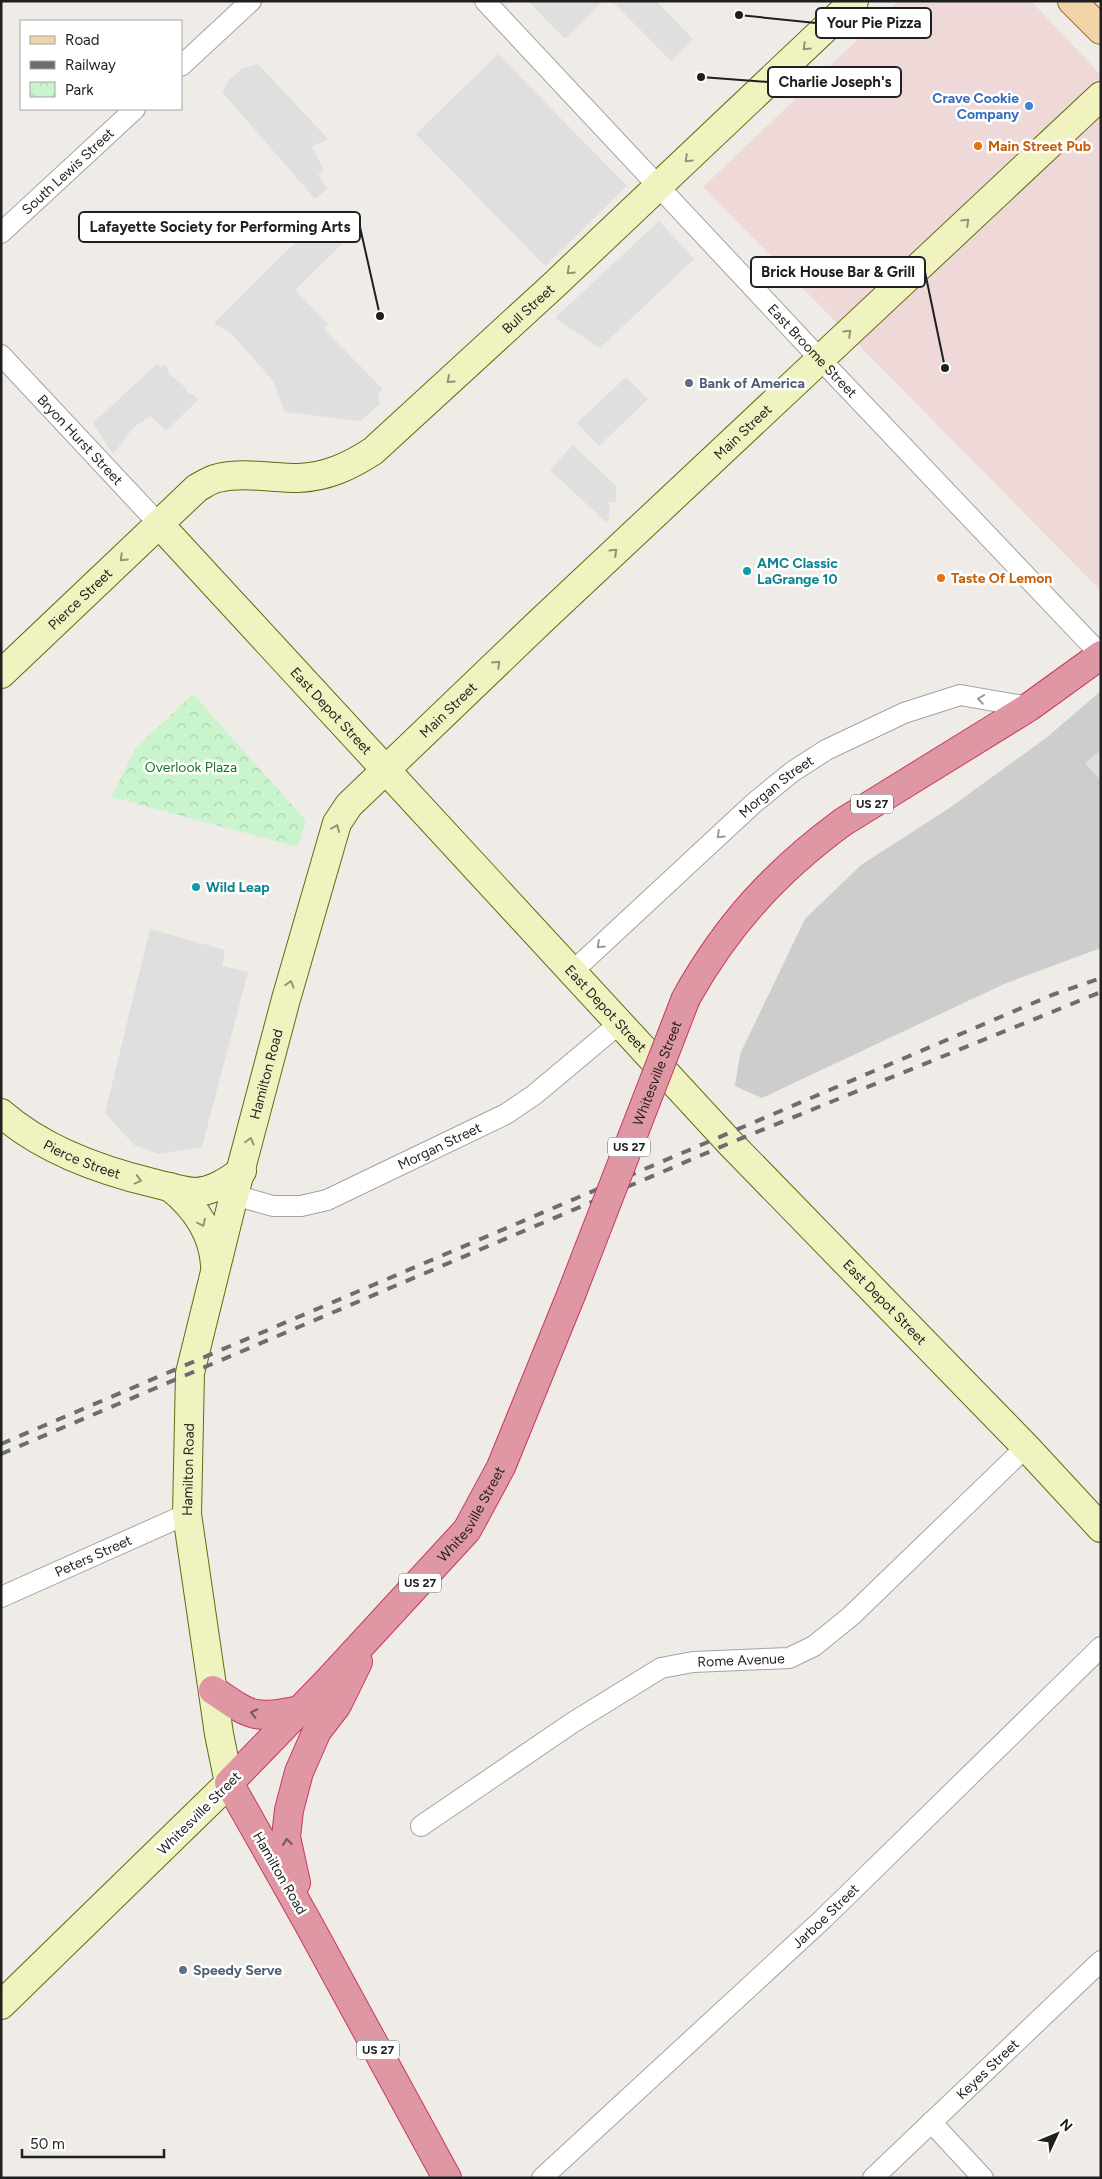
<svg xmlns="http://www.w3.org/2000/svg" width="1102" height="2179" viewBox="0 0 1102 2179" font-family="Figtree,sans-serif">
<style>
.commercial{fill:#eed9d8}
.religious{fill:#cdcdcd}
.park{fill:url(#park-crowns)}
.parking{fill:#dfdfdf}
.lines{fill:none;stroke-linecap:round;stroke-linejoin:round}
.street-casing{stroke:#a3a3a3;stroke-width:22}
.secondary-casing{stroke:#606c11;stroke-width:30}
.primary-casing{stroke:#8b6410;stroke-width:30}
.highway-casing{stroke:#c83867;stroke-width:30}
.street{stroke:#fff;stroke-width:20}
.secondary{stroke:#f0f3c0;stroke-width:28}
.primary{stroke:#f2d4a8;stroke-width:28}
.highway{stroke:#de97a3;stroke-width:28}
.rail{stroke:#6d6d6d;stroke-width:4;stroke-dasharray:10 10;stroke-linecap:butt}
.highway-bridge-casing{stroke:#c83867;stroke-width:30;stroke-linecap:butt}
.highway-bridge{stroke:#de97a3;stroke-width:28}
.oneway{stroke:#929478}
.oneway2{stroke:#9a9a9a}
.oneway3{stroke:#75555a}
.shop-dot{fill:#3f7fe0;stroke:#fff;stroke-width:2}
.food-dot{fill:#e8710a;stroke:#fff;stroke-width:2}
.service-dot{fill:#5c6f8a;stroke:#fff;stroke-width:2}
.culture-dot{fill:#0f9aa8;stroke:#fff;stroke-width:2}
.labels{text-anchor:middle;stroke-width:5;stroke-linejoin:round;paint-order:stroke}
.shield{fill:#fff;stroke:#626262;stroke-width:1}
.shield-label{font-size:12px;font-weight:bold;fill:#1f1f1f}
.shop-label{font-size:14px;font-weight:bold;fill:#366cbe;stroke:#fff;text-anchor:end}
.food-label{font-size:14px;font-weight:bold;fill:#c56008;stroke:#fff;text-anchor:start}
.street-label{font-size:14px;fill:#1f1f1f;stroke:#fff}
.service-label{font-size:14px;font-weight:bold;fill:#4e5e75;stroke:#fff;text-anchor:start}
.culture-label{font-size:14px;font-weight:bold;fill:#0d838f;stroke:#fff;text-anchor:start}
.park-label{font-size:14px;fill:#177321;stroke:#fff}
.leader{fill:none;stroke:#1f1f1f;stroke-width:2}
.callout-dot{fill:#1f1f1f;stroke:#fff;stroke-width:2}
.callout{fill:#fff;stroke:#1f1f1f;stroke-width:2}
.callout-label{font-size:15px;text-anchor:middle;font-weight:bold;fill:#1f1f1f}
</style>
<defs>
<pattern id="park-crowns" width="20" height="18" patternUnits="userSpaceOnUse" patternTransform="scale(1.25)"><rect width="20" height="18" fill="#c9f4cd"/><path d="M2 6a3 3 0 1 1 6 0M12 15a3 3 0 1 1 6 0" fill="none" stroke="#acd1b0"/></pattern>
</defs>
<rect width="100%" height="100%" fill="#efece7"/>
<path class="commercial" d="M 898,1 L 1031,1 L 1101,75 L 1101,591 L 703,187 Z"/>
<path class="religious" d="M 1101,691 L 1101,948 L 1004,984 L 762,1098 L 735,1086 L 740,1054 L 805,919 L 861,865 L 948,809 L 1046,738 Z"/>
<path class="park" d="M 193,694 L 306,821 L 298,847 L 111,797 L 136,748 Z"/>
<g class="parking">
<path d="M 528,1 L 603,1 L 565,39 Z"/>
<path d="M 612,1 L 656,1 L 693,39 L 671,61 Z"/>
<path d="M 498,54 L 627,186 L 545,266 L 416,134 Z"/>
<path d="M 258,64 L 328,139 L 312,146 L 324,171 L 318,175 L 327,189 L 315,199 L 222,92 L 229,80 L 241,69 Z"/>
<path d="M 323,215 L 347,239 L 295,290 L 328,324 L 324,329 L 383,389 L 378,394 L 380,404 L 360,421 L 285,412 L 273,381 L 232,334 L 214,323 Z"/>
<path d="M 659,221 L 694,259 L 600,348 L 555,318 Z"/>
<path d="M 157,364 L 161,367 L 166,365 L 169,374 L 186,388 L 186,391 L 199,399 L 166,431 L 151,416 L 134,427 L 113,454 L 93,423 Z"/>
<path d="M 626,377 L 648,399 L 599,446 L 577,423 Z"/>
<path d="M 573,445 L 616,486 L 616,502 L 609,502 L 609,519 L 606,522 L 550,470 Z"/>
<path d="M 1101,750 L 1101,781 L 1085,763 Z"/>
<path d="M 150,929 L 225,950 L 222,966 L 248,972 L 202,1147 L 158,1154 L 134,1145 L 105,1113 Z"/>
</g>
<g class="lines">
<defs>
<g id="street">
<path id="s1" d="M 485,1 L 820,359 L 1101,655"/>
<path d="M 181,66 L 251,1"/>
<path id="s2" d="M 1,233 L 135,109"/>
<path id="s3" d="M 1,355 L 159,524"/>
<path id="s4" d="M 572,972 L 754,803 L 792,772 L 826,750 L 904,713 L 960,695 L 1029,707"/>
<path id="s5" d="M 234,1195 L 273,1206 L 301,1206 L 327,1200 L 506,1114 L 534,1095 L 620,1023"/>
<path id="s6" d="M 1,1597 L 187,1514"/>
<path id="s7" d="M 421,1826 L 572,1723 L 661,1668 L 693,1662 L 789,1658 L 814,1646 L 851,1616 L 1026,1447"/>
<path d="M 931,2122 L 983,2178"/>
<path id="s8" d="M 542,2178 L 823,1919 L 1101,1647"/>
<path id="s9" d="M 873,2178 L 1101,1961"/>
</g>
<g id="secondary">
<path id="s10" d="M 159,524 L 730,1143 L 1026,1447 L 1101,1528"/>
<path id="s11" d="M 1,674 L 197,488 C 203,485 211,479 218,478 C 244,472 272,478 298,478 C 327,477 350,466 373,451 L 554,285 L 854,1"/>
<path id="s12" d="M 1,1113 C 43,1150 99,1170 153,1183 C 166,1186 180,1191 194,1192 C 212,1192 228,1181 242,1171"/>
<path d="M 170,1187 C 195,1207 213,1232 215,1265"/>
<path id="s13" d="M 1,2005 L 229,1783 L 219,1734 L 187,1514 L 190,1373 L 234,1195 L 286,999 L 337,823 L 349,805 L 542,620 L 1101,96"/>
</g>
<path id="primary" d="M 1072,1 L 1101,30"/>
<g id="highway">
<path d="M 686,998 C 727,925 775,872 843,822 L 1029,707 L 1101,655"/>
<path d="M 213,1690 C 252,1717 253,1719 301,1710"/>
<path d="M 296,1883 L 286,1837 L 289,1810 L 299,1772 L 317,1731 L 337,1705 L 358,1662"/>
<path id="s14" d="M 447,2178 L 308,1923 L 229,1783 L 329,1680 L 467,1530 L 501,1467 L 571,1295"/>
</g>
</defs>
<use href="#street" class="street-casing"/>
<use href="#secondary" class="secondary-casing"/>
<use href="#primary" class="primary-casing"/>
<use href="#highway" class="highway-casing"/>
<use href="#street" class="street"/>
<use href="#secondary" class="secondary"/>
<use href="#primary" class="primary"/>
<use href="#highway" class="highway"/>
<g class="rail">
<path d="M 1,1444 L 1052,995 L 1101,978"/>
<path d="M 1,1454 L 730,1143 L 1101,992"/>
</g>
<defs>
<g id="highway-bridge">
<path id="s15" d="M 571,1295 L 686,998"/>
</g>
</defs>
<use href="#highway-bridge" class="highway-bridge-casing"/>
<use href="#highway-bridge" class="highway-bridge"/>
</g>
<defs><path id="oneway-chevron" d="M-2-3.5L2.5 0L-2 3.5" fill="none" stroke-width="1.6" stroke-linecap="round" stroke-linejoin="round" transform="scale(1.25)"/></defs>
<g class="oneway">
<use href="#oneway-chevron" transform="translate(806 47) rotate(136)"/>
<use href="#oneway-chevron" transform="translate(688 159) rotate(136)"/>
<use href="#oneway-chevron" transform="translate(966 222) rotate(-43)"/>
<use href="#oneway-chevron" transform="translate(570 271) rotate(137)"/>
<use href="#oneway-chevron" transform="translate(848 333) rotate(-43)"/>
<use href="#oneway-chevron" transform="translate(450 380) rotate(138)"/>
<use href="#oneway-chevron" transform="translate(614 552) rotate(-43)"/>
<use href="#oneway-chevron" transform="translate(123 558) rotate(136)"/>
<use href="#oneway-chevron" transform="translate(497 664) rotate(-44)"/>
<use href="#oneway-chevron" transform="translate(336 828) rotate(-68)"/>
<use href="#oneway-chevron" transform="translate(290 984) rotate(-74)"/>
<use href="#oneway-chevron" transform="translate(250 1141) rotate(-75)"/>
<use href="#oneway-chevron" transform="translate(138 1180) rotate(15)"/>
<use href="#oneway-chevron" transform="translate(202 1223) rotate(64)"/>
</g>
<g class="oneway2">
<use href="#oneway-chevron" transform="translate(981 699) rotate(-171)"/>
<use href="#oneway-chevron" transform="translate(720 835) rotate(137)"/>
<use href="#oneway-chevron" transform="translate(600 945) rotate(137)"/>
</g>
<g class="oneway3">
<use href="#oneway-chevron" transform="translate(254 1713) rotate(-167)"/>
<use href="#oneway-chevron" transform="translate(287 1842) rotate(-97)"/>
</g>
<circle class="shop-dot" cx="1029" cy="106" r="5"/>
<g class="food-dot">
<circle cx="978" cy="146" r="5"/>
<circle cx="941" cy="578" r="5"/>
</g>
<g class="service-dot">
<circle cx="689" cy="383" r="5"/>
<circle cx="183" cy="1970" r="5"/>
</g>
<g class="culture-dot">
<circle cx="747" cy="571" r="5"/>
<circle cx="196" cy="887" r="5"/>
</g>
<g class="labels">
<g class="shield">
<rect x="851" y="794.5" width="42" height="19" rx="4"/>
<rect x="608" y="1137.5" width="42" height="19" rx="4"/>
<rect x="399" y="1573.5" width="42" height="19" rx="4"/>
<rect x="357" y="2040.5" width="42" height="19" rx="4"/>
</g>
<g class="shield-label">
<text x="872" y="808">US 27</text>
<text x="629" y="1151">US 27</text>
<text x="420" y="1587">US 27</text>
<text x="378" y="2054">US 27</text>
</g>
<g class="shop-label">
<text x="1019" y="103">Crave Cookie<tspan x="1019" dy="16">Company</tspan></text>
</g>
<g class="food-label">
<text x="988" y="151">Main Street Pub</text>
<text x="951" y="583">Taste Of Lemon</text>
</g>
<g class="street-label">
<text dy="5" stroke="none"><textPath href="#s2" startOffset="91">South Lewis Street</textPath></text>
<text dy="5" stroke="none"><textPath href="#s11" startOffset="665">Bull Street</textPath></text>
<text dy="5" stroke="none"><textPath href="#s1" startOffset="479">East Broome Street</textPath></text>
<text dy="5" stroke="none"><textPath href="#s13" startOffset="1865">Main Street</textPath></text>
<text dy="5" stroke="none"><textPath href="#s3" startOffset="116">Bryon Hurst Street</textPath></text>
<text dy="5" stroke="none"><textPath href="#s11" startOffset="109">Pierce Street</textPath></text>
<text dy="5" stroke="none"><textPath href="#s10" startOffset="254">East Depot Street</textPath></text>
<text dy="5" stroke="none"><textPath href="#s13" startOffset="1460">Main Street</textPath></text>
<text dy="5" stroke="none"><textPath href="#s4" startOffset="276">Morgan Street</textPath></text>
<text dy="5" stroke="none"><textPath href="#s10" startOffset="659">East Depot Street</textPath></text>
<text dy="5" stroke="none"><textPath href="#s15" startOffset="238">Whitesville Street</textPath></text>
<text dy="5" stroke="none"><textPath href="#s13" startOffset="1040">Hamilton Road</textPath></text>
<text dy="5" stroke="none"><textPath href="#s5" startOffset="220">Morgan Street</textPath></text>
<text dy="5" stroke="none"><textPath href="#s12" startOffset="94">Pierce Street</textPath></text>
<text dy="5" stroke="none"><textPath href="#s10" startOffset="1064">East Depot Street</textPath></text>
<text dy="5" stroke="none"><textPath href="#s13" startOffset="635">Hamilton Road</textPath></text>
<text dy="5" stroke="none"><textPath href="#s14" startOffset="814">Whitesville Street</textPath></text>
<text dy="5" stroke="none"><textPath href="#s6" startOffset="101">Peters Street</textPath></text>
<text dy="5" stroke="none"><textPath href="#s7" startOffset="368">Rome Avenue</textPath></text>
<text transform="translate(199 1813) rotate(-45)" y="5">Whitesville Street</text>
<text transform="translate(280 1873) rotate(60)" y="5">Hamilton Road</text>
<text dy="5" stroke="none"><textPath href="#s8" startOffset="386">Jarboe Street</textPath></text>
<text dy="5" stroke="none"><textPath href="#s9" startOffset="158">Keyes Street</textPath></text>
</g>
<g class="service-label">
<text x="699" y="388">Bank of America</text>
<text x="193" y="1975">Speedy Serve</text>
</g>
<g class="culture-label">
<text x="757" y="568">AMC Classic<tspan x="757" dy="16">LaGrange 10</tspan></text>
<text x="206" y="892">Wild Leap</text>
</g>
<g class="park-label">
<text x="191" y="772">Overlook Plaza</text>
</g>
</g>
<path class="leader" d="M739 15L816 23M701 77L768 82M380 316L360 227M945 368L925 272"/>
<g class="callout-dot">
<circle cx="739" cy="15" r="5"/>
<circle cx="701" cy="77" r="5"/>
<circle cx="380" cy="316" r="5"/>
<circle cx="945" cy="368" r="5"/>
</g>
<g class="callout">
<rect x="816" y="8" width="115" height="30" rx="5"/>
<rect x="768" y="67" width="133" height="30" rx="5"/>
<rect x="79" y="212" width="281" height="30" rx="5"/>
<rect x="751" y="257" width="174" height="30" rx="5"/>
</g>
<g class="callout-label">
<text x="874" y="28">Your Pie Pizza</text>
<text x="835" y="87">Charlie Joseph's</text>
<text x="220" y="232">Lafayette Society for Performing Arts</text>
<text x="838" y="277">Brick House Bar &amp; Grill</text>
</g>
<rect width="1102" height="2179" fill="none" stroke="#1f1f1f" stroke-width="5"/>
<rect x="20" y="20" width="162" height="90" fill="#ffffff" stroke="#a5a5a5"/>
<rect x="30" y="36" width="25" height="8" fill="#f2d4a8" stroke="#a5a5a5"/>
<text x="65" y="45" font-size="15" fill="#1f1f1f">Road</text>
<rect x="30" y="61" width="25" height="8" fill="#6d6d6d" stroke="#a5a5a5"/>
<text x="65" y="70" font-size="15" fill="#1f1f1f">Railway</text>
<rect x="30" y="82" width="25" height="15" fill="url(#park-crowns)" stroke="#a5a5a5"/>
<text x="65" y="95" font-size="15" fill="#1f1f1f">Park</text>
<g transform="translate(1057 2134) rotate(46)" stroke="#ffffff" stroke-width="4" paint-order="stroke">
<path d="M0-4L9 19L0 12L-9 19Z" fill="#1f1f1f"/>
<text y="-8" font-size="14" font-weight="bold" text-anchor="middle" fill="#1f1f1f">N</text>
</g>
<path d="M22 2149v8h142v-8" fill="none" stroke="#1f1f1f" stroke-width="2.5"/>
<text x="30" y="2149" font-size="15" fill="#1f1f1f" stroke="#ffffff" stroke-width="4" paint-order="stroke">50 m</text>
</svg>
